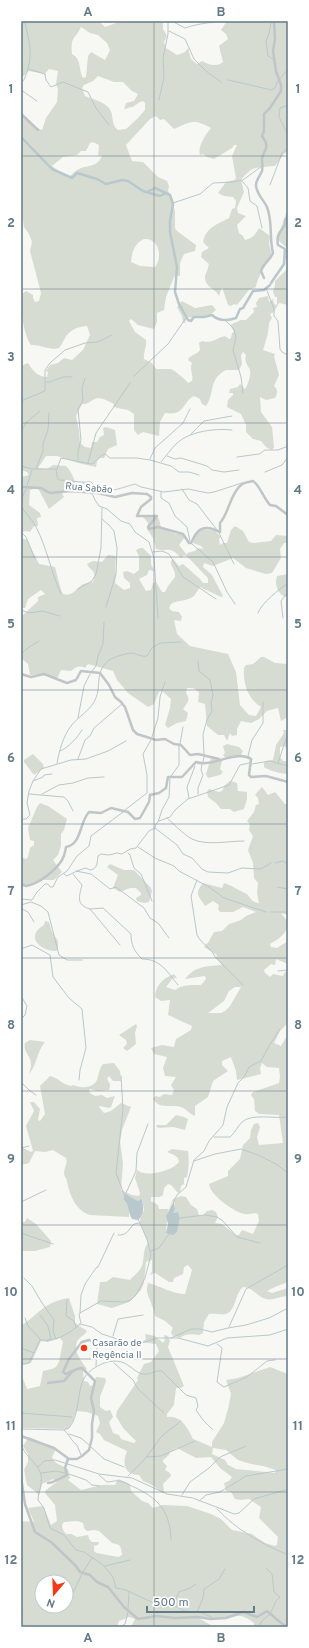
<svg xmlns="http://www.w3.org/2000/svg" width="309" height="1648" viewBox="0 0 309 1648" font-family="Overpass,sans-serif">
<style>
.green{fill:#d7dcd2;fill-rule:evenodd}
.water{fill:#b9c8cc}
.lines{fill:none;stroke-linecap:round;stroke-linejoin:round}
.stream{stroke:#b9c8cc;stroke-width:1}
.river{stroke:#b9c8cc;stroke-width:2.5}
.minor{stroke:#bfc5c8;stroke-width:2.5}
.grid{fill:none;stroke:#637a87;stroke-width:1;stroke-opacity:0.55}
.poi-dot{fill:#f33817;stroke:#fff;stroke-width:1.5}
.labels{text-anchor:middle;stroke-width:4;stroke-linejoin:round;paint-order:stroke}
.street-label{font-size:10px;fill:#637a87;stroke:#fff}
.poi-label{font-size:10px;fill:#637a87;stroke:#fff;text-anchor:start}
.neatline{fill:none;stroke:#637a87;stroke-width:1.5}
.grid-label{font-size:13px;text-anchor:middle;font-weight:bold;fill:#637a87}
</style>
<rect width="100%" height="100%" fill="#f7f7f3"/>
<g class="green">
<path d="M 21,21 L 99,21 L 105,27 L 122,21 L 163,21 L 163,29 L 167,36 L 164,42 L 166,48 L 177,55 L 185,52 L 188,48 L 191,59 L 197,64 L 202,61 C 208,65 218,67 223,62 L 219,46 L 228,39 L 226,34 L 221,30 L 227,21 L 288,21 L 288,151 L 284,154 L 275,166 C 257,168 253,165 241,180 L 244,192 L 237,208 L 238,213 L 246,216 L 237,225 L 239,233 L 243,236 L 245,240 C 252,239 256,234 259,228 L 270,236 L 269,244 L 272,256 C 271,260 267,263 265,266 C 261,272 257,281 256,287 L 249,290 L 237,305 L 234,304 L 231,306 L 228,305 L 222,287 L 219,296 C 216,289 204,287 205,276 C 206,273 208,269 209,264 L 201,257 L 202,252 L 209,248 L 203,242 C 206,227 218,224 229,218 L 232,209 L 235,208 L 236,201 L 233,197 L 224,196 L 218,193 L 226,182 L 234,180 L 236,178 L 232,156 L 237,145 L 234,145 L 232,148 L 214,159 L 207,157 L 203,154 L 200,155 C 197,147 206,134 211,128 C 194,119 192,121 174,129 L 164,119 L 160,120 L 156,116 L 150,119 L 126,145 L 132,161 L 143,162 L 158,177 L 167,181 L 169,186 L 168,191 L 172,197 L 175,212 L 175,228 L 177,231 L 196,245 L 195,251 L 184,254 L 180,263 L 180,276 L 176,275 L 174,277 L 166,297 L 164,310 L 157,313 L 157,322 L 154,329 L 138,325 L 131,319 L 129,321 L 135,332 L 146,340 C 147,347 143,352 144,359 L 152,363 L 156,369 L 171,369 C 174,370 185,379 188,383 L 192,381 C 194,375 189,370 192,363 L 188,360 C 189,355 197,355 200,350 L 199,343 L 202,341 C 212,344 216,338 225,336 L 229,339 L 231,338 L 232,333 L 234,332 L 230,325 L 241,320 L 246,320 L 254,312 L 253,308 L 257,307 L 256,303 L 259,298 L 268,296 L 269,302 L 273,299 L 274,304 L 277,305 L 277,297 L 275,297 L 274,294 L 273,292 L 275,285 L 275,281 L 286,270 L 288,263 L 288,305 L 279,303 L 274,312 L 270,314 L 272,318 L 269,323 C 269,331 266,341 263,350 L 275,354 L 274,356 L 279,375 L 274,386 C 278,390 278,393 275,398 L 266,400 L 260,397 L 261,412 L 272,427 L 274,447 L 272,450 L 266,447 L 261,441 L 253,439 L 246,432 L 246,425 L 241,414 L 227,407 L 228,400 L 233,395 L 233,393 L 229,393 L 230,389 L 238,387 L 240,384 L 245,389 C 248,385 251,375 250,370 C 247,364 244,362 246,355 L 243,352 L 241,355 L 242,364 L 239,370 L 226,370 C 208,379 215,394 206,406 L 202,404 L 200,399 L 194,396 C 182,402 186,416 165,413 L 160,422 L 159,436 L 143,432 L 138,435 L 134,430 L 134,414 L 128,410 L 113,407 L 114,404 C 110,402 103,398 98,398 C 92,399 88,405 82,404 L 76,416 L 79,430 L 80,443 L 85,447 L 91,448 L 92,442 L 97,442 L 100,437 L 104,435 L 103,428 L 106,427 L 115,430 L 117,445 L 108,449 L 104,458 L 100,458 L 97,461 L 96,467 L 78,463 L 57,456 L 46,456 L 38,468 L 47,469 L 53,465 L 66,466 C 72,472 77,483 75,491 L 62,493 L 64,497 L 49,509 L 39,490 L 36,488 L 30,490 L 29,505 L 40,513 L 41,517 L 37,518 L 38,526 L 34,526 L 30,532 L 25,531 L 21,533 L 21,477 L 29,475 L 27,472 L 21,470 L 21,366 L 28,363 C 32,370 38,377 47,377 L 48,372 L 46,371 L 50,365 L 58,363 L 64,358 L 72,360 L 83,350 L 90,335 L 87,326 C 76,327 69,330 64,340 C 62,343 61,346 59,348 C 52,351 39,344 31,345 C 24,337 19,304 22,294 L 26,291 L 33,295 L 33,298 L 35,302 L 39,301 L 41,293 L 30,251 L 32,242 L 29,234 L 24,227 L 21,206 L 21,112 L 37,128 L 42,130 L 46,118 L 57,102 L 58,89 L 56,84 L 58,71 L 49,69 L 45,74 L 29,71 L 27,72 L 24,76 L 21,75 ZM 81,27 L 90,33 L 98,35 L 107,43 L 110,50 L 105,60 L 91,52 L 88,56 L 86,77 L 83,78 C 78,68 82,60 72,54 C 70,36 75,40 81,27 ZM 98,76 L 114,82 L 123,82 L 132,91 L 138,94 L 134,101 L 126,103 L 124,110 C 127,108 128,108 132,107 C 137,105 138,102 143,101 L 145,103 L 145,110 L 138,118 L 126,129 L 118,130 C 110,124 115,114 108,107 C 103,102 93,99 85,96 L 82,88 L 84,85 L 93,81 ZM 93,142 L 99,145 L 98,155 L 102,156 C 97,167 90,165 81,168 C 76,170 72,174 68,178 L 52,166 L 63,157 L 77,155 L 81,151 L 86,151 L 90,143 ZM 144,239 C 159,238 163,257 155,267 L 140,266 L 131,262 C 132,252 134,244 144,239 Z"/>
<path d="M 288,208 L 288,249 L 277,239 Z"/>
<path d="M 182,301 L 195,308 L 212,305 L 216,310 C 207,318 199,319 187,317 L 185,323 L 183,323 L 182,316 L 177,307 Z"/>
<path d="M 156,516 L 159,519 L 161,528 L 176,534 L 183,534 L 184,538 L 179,545 L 187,555 L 187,553 L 195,551 L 198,548 L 204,549 L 201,546 L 193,543 L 196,532 L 203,529 L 215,531 L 221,537 L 219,539 L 220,545 L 223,543 L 227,543 L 231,530 L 235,526 L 243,531 L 249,542 L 254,543 L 271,541 L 276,535 L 288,536 L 288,543 L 284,543 L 280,549 L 281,558 L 272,573 L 266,574 L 246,568 L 233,558 L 213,566 L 204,563 L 203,567 L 212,575 L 223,596 L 221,597 L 200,587 C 198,590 196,593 194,596 C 189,601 177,600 171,604 L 169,608 L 172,611 L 179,612 L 182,617 L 181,621 L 174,620 L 177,634 L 190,646 L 228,654 L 236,672 L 240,705 L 249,715 L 256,716 L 261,707 C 247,698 243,683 244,668 L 246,665 L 253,664 L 261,657 L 264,657 L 275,663 L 288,664 L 288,717 L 281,721 L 278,708 L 267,711 L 259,719 L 251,723 L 241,721 L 237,729 L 237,735 L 232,736 L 230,733 L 227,741 L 224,735 L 218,735 L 207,726 L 205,704 L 198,702 L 199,692 L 193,688 L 187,688 L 186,693 C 191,700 187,703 183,709 L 188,713 L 186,721 L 177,723 L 168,728 L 165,725 L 170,708 L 171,699 L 162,691 L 159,692 L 154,704 L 148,707 L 128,693 L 117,680 L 113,671 L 88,664 L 85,668 C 80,665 75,667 71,671 L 61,670 L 57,679 L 45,674 L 30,675 L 28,664 L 21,658 L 21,617 L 38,601 L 38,597 L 45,594 L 41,590 L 28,599 L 25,608 L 21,608 L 21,538 L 27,540 L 39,564 L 55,567 L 61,590 L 63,594 C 73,597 75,589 83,584 C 86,583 90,583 93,582 C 97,568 91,573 87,564 L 93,561 L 102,562 L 108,555 L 115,556 L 116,558 C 114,567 117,575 115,583 L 124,590 L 130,588 L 130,583 L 124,578 L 123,572 L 127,571 L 134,574 L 139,570 L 139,556 L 136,550 L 140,548 L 143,548 L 151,556 L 151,564 L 154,570 L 154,571 L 149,570 L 147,575 L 139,579 L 146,591 L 151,590 L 153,583 L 156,582 L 162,592 L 165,592 L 168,586 L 175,577 C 176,570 170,567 171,561 L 173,559 L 179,566 L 183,564 L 200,579 L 203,583 L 208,583 L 208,578 C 200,571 195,563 186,556 L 184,555 L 181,558 C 168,544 169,553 156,549 L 153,538 L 147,529 L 148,523 L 143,517 Z"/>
<path d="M 288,574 L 288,595 L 285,597 C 278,594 274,584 277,576 Z"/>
<path d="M 283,730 L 288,730 L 288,749 L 284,746 L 280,747 L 280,757 L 283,761 L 288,761 L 288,774 C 281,774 270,771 264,767 L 264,763 L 266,761 L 273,760 L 276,745 L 284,733 Z"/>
<path d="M 227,744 L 239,747 L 243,751 L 240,757 C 234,757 226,761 223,755 L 225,753 L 223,746 Z"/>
<path d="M 33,754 L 43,764 L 44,768 L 34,775 L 24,762 L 24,760 Z"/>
<path d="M 211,758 L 222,761 L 220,769 L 223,772 L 220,775 L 208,778 L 206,774 Z"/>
<path d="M 230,781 L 237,783 L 238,791 L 247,792 L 247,799 L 244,809 L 234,812 L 230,809 L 221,809 L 216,803 L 208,797 L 207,792 L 209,789 L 219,792 L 222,791 L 225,785 Z"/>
<path d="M 262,787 L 268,795 L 275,792 L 285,804 L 288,804 L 288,915 L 281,913 L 288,922 C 288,933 279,939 270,944 L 271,947 L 277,948 L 288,941 L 288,964 L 276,959 L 275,965 L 271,964 L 264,970 L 265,973 L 270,977 L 273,974 L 283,976 L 285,972 L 288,972 L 288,1023 L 280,1031 L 274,1043 L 281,1046 L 288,1034 L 288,1282 L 275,1287 L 267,1291 L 272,1293 L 288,1288 L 288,1296 C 280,1296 273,1301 266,1299 C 257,1297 253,1287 243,1287 C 235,1293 236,1311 226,1314 C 220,1315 214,1313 209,1314 L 204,1322 L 203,1333 L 199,1335 C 193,1334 185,1333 180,1338 L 172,1335 L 171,1332 L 173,1328 L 165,1321 L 155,1316 C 154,1312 154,1309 152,1306 C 149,1295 145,1295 148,1283 C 160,1286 173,1294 185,1294 L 192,1270 L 188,1265 L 184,1267 L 183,1274 L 174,1278 L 173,1282 L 169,1282 L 155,1273 L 150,1275 L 152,1271 L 152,1260 L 146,1262 L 144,1283 L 141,1290 L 129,1302 L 112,1308 L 97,1304 L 100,1282 L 106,1282 L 113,1277 L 130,1280 C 133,1276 138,1273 141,1268 C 145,1260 142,1250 148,1243 L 140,1223 L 140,1219 L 144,1210 L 142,1200 L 138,1201 L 124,1193 L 124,1200 L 129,1207 L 129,1217 L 90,1215 C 75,1210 70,1195 67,1182 C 67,1178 64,1177 64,1173 C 64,1168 68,1163 66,1158 L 53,1150 L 45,1152 L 35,1151 L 29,1163 L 21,1165 L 21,1147 L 31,1152 L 33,1151 L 26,1126 L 34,1111 L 30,1102 L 34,1102 L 40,1109 L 38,1120 L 40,1121 L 45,1114 L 40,1086 L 50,1076 C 59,1078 63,1085 71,1086 L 73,1085 C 80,1088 93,1089 97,1080 C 99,1074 99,1069 103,1064 L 114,1063 L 120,1071 L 121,1081 L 113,1081 L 109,1076 L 107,1079 C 110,1084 111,1085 109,1090 L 97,1091 L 90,1089 L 89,1090 L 90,1093 L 95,1096 L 102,1095 L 107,1098 L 115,1096 L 111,1107 L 109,1108 L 100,1106 L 99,1107 L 104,1113 L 111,1111 L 121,1103 L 131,1107 L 122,1130 L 120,1142 L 123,1163 L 121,1190 L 132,1195 L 139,1196 L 140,1193 L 135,1178 L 137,1170 C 146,1178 172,1171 179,1162 L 178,1158 L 174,1155 L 167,1152 L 172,1149 L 188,1151 C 189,1158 189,1169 187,1177 L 184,1178 L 184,1184 L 181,1186 L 180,1192 L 178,1193 L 171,1185 L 168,1184 L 164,1188 L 163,1195 L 160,1197 L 151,1197 L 151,1201 L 158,1205 L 159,1209 L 169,1209 L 173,1199 L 181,1196 L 186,1197 L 191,1205 L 197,1209 L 199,1215 L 202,1216 L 207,1211 L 212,1210 L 216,1212 L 218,1217 L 215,1223 L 222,1224 L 236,1235 L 239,1235 L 242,1230 L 253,1234 L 259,1221 L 258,1214 C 253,1212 250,1215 245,1214 C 235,1213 210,1195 209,1184 L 228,1176 L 228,1171 L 240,1159 L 243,1145 L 250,1138 L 251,1130 L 254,1124 L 258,1123 L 260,1127 L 257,1137 L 259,1145 L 283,1143 L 279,1115 L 259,1114 L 255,1111 L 254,1099 L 251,1095 L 253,1092 L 279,1083 L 280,1077 L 279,1068 L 267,1067 L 262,1063 L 260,1068 L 261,1074 L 237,1080 L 236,1071 L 231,1057 L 222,1061 L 222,1065 L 228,1071 L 213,1081 L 208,1097 L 195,1106 L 195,1116 C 189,1114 187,1109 181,1107 C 171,1104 160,1110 153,1099 L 155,1096 L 160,1097 L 164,1094 L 172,1095 L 174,1090 L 171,1085 L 176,1077 L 165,1076 L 163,1068 L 167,1057 L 154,1054 L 151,1048 L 162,1045 L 174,1047 L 176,1039 L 191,1030 L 192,1026 L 168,1015 L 170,1000 L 161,1001 L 155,997 C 155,985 164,978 174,974 L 177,978 L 173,978 L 166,987 L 175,990 C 183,984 192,985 201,985 L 206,979 L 205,976 L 185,979 C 196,965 206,967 222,965 L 216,958 L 217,955 L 204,947 L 206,944 L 208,943 L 214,932 L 222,931 L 229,924 L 241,920 L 246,916 L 256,912 L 243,907 L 233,912 L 220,912 L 218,909 L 219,905 L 213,901 L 205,906 C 200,897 193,895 203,883 L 222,888 L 224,883 C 232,885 239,891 247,894 C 251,899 252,902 259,903 L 257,893 L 258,883 L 254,878 L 253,863 L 248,850 L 253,836 L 249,830 L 250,824 L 247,821 L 254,812 L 256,805 L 259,804 L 258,798 L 255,795 ZM 235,987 L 241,987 L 230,1006 L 225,1011 L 221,1013 L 208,1013 L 224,1001 L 229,991 ZM 173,1202 L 175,1203 L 175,1209 L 173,1213 L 178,1212 L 180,1218 L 178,1228 L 166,1231 L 168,1211 Z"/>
<path d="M 40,803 L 48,806 L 67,819 L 64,830 L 61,834 L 61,846 L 58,855 L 53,860 L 62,872 L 54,880 L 41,880 L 30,886 L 21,883 L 21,857 L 26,859 L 28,857 L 30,848 L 34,845 L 34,841 L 30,840 L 28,828 L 37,807 Z"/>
<path d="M 110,864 L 124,870 L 134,870 L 151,888 L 152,891 L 149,902 L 144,903 L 137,901 L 136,898 L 141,895 L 141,893 L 136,888 L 130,888 L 120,892 L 113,888 L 118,875 L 107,867 Z"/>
<path d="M 45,921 L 49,922 L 52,932 L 58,941 L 58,949 L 56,951 C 41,951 24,937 44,925 Z"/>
<path d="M 136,1024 L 137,1026 L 135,1033 L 136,1044 L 127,1051 L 123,1048 L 127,1044 L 126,1040 L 119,1035 Z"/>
<path d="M 30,1040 L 45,1042 C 37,1051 37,1065 29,1074 C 36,1055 22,1055 25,1043 Z"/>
<path d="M 176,1115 L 184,1117 L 188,1119 L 185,1130 L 173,1127 L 158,1128 L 156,1125 L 166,1125 Z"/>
<path d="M 27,1218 L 36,1224 L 51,1241 L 50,1247 L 35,1251 L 21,1251 L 21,1222 L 25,1222 Z"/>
<path d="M 69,1298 L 75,1316 L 75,1323 L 87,1331 C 85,1335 81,1336 78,1340 C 72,1350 81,1361 87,1369 L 83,1372 L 84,1381 L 88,1382 L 90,1386 L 94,1385 L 96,1377 L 105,1378 L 106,1381 L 100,1397 L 100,1407 L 106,1411 L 110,1410 L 113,1417 L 109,1422 L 113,1433 L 119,1435 L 121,1439 L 134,1443 L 136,1441 L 123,1428 L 116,1416 L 117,1411 L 138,1380 L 137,1378 L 144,1364 L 151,1362 L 159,1351 L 156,1344 L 142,1342 L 146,1339 L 145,1334 L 155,1336 L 163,1343 L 165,1340 L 164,1335 L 168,1336 L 170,1341 L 168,1347 L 184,1386 L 181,1388 L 176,1388 L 174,1405 L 167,1414 L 167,1417 C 181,1415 188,1428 193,1439 L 212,1447 L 212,1442 L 224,1423 L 228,1409 L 231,1394 L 226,1380 L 238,1378 L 270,1367 L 288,1374 L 288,1627 L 254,1627 L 254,1623 C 239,1612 239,1617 223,1618 C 215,1619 207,1618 200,1618 L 200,1619 L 214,1627 L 131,1627 L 135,1619 L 129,1617 L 119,1621 L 117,1627 L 21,1627 L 21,1521 L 34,1522 L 28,1508 L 43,1506 L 51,1525 L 57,1521 L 55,1505 L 45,1493 L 46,1490 L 57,1482 L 53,1479 L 42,1484 L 39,1496 L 36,1492 L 27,1485 L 24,1470 L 28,1462 L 28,1454 L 23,1446 L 29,1437 L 56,1449 L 52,1457 C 55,1465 62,1465 68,1469 L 70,1478 L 68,1480 L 81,1490 L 102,1485 L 115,1485 L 118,1479 L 130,1484 L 131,1491 L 142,1501 L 148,1503 L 153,1508 L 162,1505 L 187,1506 L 211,1514 L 221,1519 L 232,1530 L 252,1534 L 265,1543 L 275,1546 L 277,1545 L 278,1537 L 259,1518 L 261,1507 L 249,1499 L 241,1500 L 235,1499 L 231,1492 L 226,1491 L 224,1483 L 229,1481 L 232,1477 L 220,1468 L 211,1457 L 196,1458 L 177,1448 L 170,1452 L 169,1455 L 163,1460 L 163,1462 L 167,1466 L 165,1470 L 170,1473 L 171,1476 L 163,1484 L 164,1492 L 163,1493 L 152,1485 L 143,1481 L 139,1475 C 124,1475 122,1463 127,1451 L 104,1440 L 100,1434 L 96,1432 L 100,1423 L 98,1416 L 87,1412 L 76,1411 L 73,1421 L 68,1429 L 21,1428 L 21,1374 L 27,1389 L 40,1386 L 43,1371 L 52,1369 L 56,1367 L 59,1362 L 63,1342 L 60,1338 L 48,1342 L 41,1341 L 31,1363 L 21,1365 L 21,1326 C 40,1313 44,1302 69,1298 ZM 213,1448 L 226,1450 L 238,1460 L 251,1464 L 263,1466 L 276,1470 L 275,1473 L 236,1469 L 228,1465 L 225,1460 L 212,1454 ZM 77,1521 L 83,1523 L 84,1528 L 87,1531 L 94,1530 L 99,1531 L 112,1543 L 119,1545 L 121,1548 L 122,1555 L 118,1557 L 97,1553 L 94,1551 L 94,1546 L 98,1545 L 99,1542 L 92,1542 L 89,1539 L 88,1535 L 77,1537 L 71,1534 L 66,1534 C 63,1530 60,1526 64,1522 ZM 42,1582 L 66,1582 L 66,1606 L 42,1606 Z"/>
</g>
<g class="water">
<path d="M 124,1193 L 138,1201 L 141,1199 L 142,1200 C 143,1207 145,1214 138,1220 L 132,1219 C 127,1211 131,1208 124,1200 Z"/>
<path d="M 174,1201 L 175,1209 L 173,1213 L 178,1212 L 180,1218 L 177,1232 L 173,1235 L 166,1233 L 168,1224 L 166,1216 Z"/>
</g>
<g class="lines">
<g class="stream">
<path d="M 172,21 L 185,28 C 199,23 219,21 234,21"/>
<path d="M 271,21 L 269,34 L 266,41 L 268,56 L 273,59"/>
<path d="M 169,31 L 185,39 L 194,59 L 206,71 L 222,83"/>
<path d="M 28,69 L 45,74 L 46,80 L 51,87 L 63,82 L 88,92 L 96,108 L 109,125"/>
<path d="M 280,79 L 288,69"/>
<path d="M 228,80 L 272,90 L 275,88 L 278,81"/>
<path d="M 21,83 C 25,80 25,77 27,72 C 34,50 28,42 25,21"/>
<path d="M 21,90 L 37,101"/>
<path d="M 159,100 L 164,77 L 163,58 L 168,34 L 168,21"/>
<path d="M 288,105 L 280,108 L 279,117 L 288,135"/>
<path d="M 242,181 L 248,188 L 250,201 L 257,206 L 262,228"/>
<path d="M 270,185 L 282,153 L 288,148"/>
<path d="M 173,203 L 200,194 L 213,183 L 233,182 L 243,180 L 262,166"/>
<path d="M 285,258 L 288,256"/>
<path d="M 266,288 L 274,309 L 274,316 L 278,321 L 280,349 L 282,352 L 288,355"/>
<path d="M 225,320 L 234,329 L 236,338 L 233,350 L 241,377 L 243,393"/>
<path d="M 134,376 L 168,344 L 186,318"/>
<path d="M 46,382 C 54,383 59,375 72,377"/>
<path d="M 21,401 L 45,391 L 45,370 L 50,363 L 65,350 L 85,343 L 98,342 L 112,335"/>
<path d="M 21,431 L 27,422 L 40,411"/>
<path d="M 191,434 L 204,421 L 232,416"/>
<path d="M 167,456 L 175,459 L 181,458 L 207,466 L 212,470 L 224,472 L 239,470"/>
<path d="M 237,457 L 259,454 L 265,450 L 278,450 L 288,446"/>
<path d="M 150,459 L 155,448 L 183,423 L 190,409"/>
<path d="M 78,460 L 78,451 L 81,440 L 78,409 L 83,401 L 82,388 L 85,378"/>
<path d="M 161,462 C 166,456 171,449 177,443 C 190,431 216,428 232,430"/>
<path d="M 88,463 L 96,433 L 130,383"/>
<path d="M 21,466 L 32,469 L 55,469"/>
<path d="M 36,469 L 43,451 L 43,444 L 48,430 L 49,413"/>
<path d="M 56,469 L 57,476 L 59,480 C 70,480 80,483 91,482 C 103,497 120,488 135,484 L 141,487 L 164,492 L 188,489 L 208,493 L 214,492 L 242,483"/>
<path d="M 57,469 L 61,458 L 91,464 C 97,462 99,455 105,454 L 110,458 L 137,458 L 150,460 L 171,466 L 179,472 L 189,472 L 199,475"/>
<path d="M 265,472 L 282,465 L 288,457"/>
<path d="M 83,483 L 91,491 L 95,500 L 99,506 L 107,509 L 121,521 L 130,524 L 135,532 L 149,542 L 154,558 L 158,618"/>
<path d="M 27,486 L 32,470"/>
<path d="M 182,489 L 189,500 L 197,504 L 217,530"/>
<path d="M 161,492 L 161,498 L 169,503 L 175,516 L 187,527 L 190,541"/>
<path d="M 21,500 L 26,489"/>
<path d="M 21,506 C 25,513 32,519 36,527 C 47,548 51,572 61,594"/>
<path d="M 102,519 L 109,525 L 114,531 L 117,548 L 116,574 L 106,607"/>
<path d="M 21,532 L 26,537 L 35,559"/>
<path d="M 219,533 L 234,564"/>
<path d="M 192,544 L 213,562 L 227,592 L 235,604"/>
<path d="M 153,552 L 162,551 L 169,554 L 183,577 L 216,599"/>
<path d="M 78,589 L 92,581 L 96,574 L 101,548 L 102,508"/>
<path d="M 21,610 L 29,613 L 42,611 L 60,616"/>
<path d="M 258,613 C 261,603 280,589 288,583"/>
<path d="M 283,618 L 281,601 L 288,592"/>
<path d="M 21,654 L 29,647 L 39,641"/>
<path d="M 198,661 L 199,671 L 210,680 L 213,695 L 211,703 L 212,711 L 207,720 L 203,734 L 204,754"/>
<path d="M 92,671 L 96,666 L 98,656 L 103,644 L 104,622"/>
<path d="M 287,691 L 288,697"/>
<path d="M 78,718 L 84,686 L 90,674"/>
<path d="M 152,737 L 158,718 L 160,697 L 165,682"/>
<path d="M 180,744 L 183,727"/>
<path d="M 60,751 C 68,748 78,737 82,730"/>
<path d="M 78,759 L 85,740 L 90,736 L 94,728 L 122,704"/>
<path d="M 252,759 L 248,756 L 252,740 L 263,723 L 263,702"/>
<path d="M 203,762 L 204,757"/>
<path d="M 57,763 C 59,752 63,736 71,726 C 77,718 89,711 94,702 C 103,686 93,674 109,660 C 114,657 127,653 132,653 C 138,654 141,657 147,656 L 152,648 L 160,643 L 181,642"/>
<path d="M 278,763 L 288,733"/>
<path d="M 252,764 L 270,761 L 288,766"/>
<path d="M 171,776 L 179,765 L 179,746"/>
<path d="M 33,781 L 43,777 L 44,775 L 52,774"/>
<path d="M 29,794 L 64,797 L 68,801 L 73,811"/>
<path d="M 42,794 L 59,785 L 73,783 L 88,778 L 104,777"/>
<path d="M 198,794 L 198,788 L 203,775 L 201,770 L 202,764"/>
<path d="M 189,798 L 187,787 L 195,766"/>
<path d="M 125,810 L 147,793 L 147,775 L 143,754 L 151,740"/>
<path d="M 167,818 C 175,825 183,834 192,839 C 206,846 228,841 244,841"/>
<path d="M 21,819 L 26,819 L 30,815 L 27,803 L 29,791 L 33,781 L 41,769 L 71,760 L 86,759 L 108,751 L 126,741"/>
<path d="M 159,821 L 170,817 L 175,810 L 188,799 L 229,785 L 240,765 L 249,763"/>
<path d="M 155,828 L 177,845 L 183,854 L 192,858 L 202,869 L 208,872 L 228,873 L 242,868 L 261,869 L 271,863"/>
<path d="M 138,847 L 155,858 L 174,866 L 179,871 L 209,887 L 224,898 L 266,912"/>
<path d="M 128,853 L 130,855 L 134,868 L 141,874 L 152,901"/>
<path d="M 21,861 L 23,862"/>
<path d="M 275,863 L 282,861 L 288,864"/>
<path d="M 76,871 L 91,874 L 110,889 L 116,887 L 144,908 L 150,918 L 158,923 L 169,938"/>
<path d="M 64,874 L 67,876 C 73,873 78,870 86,868 L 90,870 C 98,869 97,862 98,856 L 101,854 L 109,855 L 117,853 L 122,854 L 130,849 L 136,848 L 149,831 L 155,828 L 156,824 L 158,822 L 162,810 L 169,797 L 170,779"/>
<path d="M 73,874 L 82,885 C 79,897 76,905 90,909 L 120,945"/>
<path d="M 197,880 L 191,896 L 197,935 C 201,944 212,948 215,957 L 243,985"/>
<path d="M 277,887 L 288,889"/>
<path d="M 21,899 L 32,900 L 37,892 L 45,884 L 48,884 L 50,887 L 53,887 L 58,877 L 67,871 L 77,856 L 89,846 L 91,836 L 123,812"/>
<path d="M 21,905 L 31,902 L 41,906 L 48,912 L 59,955 L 67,960 L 82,960"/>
<path d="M 21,906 L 22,909 L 28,912 L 34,922"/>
<path d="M 90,909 L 103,908 L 131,934 C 131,945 134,951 142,959 C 161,959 167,972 178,985"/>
<path d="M 271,912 L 288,912"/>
<path d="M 21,949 L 32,945 L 50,955 L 53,977 L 69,998 L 82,1009 L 86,1048 L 80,1070 L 79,1080"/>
<path d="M 287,953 L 288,953"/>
<path d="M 278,971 L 288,970"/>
<path d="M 21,996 L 27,1006 L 25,1015 L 21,1019"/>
<path d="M 121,1076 L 123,1109 L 116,1173 L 124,1194"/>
<path d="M 21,1082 L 29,1090 L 36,1095"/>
<path d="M 214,1137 L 230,1137 C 235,1133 237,1127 242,1122 C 252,1113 273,1119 288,1117"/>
<path d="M 21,1148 L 29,1146"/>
<path d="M 194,1161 L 215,1154 L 241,1149 L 258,1155 L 276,1164 L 288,1173"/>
<path d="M 126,1193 L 136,1171 L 137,1153 L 148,1124"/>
<path d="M 174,1201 L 177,1195 L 186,1187 L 194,1160 L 204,1151 L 209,1141 L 223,1125 L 227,1107 L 238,1083 L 244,1077 L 249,1067 L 261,1061 L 269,1046 L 280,1029"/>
<path d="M 21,1202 L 46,1190"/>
<path d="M 180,1218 L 205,1215 L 217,1217 L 223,1221 L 237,1237 L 260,1243"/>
<path d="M 21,1233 L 53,1244"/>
<path d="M 118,1235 C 127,1236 129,1229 134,1224 L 140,1223"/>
<path d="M 151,1251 L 159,1248 L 169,1234"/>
<path d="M 24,1278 L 32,1286 L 42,1303 L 54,1320 L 53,1331 L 56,1339"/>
<path d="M 67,1300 L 66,1316 L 74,1321 L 76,1327"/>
<path d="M 80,1313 L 101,1301 L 124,1302 L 131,1300 L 136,1295 L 145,1278 L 151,1255 L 147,1239 L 138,1219"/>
<path d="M 40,1315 L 48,1326 L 51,1339 L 47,1341"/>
<path d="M 25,1318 L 28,1326 L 40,1339"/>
<path d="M 81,1323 L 79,1315 L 80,1313 L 81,1295 L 85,1284 L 96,1268 L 98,1267 L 114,1233"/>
<path d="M 80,1324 L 92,1327 L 102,1334 L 130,1343 L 139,1344 L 157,1338 L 178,1338 L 208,1346 L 227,1338 L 270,1335 L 288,1329"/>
<path d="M 229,1327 L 246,1289 L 288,1265"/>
<path d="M 113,1336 L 118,1319 L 143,1315"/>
<path d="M 171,1338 L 191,1329 L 200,1329 L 212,1332 L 228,1328 L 246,1325 L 269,1318 L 288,1308"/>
<path d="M 40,1340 C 56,1342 69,1334 80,1324"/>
<path d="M 217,1344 L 222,1348 L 217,1382 L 224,1387 L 247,1377 L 267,1361 L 275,1360"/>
<path d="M 21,1348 L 34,1353"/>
<path d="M 114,1363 L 133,1380 L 138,1389 L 164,1413"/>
<path d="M 21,1364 L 25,1364 L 29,1363 L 40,1340"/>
<path d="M 96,1366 L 97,1347"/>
<path d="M 89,1372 C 99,1363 117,1356 129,1366 C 134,1369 139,1375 146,1374 C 152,1374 156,1370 162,1371 L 186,1395 L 196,1398 L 198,1406 L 196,1410 L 203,1420 L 212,1429"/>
<path d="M 21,1413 L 72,1417"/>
<path d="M 21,1429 L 64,1430 L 69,1428 C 81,1414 76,1387 86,1375"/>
<path d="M 64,1430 C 70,1435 71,1441 77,1445 L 81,1455"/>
<path d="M 69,1434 L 81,1438 L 89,1445"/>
<path d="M 21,1443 C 23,1456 38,1462 41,1475 C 43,1484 38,1492 38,1500 L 44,1508 L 50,1528 L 64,1535 L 76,1550 L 84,1552 L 103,1565 L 113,1577 L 116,1588 L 126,1590 L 158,1605 L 175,1606 L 185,1611 L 203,1613 L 213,1618"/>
<path d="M 91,1447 L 104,1459 L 124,1467"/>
<path d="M 147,1457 L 161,1456 L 195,1441"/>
<path d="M 38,1467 L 44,1461 L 55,1460 L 99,1474 L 132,1478 L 167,1494 L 193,1498 L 234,1514 L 239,1513 L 254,1499 L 288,1489"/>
<path d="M 41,1473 L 56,1471 L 65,1473"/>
<path d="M 69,1474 L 86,1480 L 92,1485 L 100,1486"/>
<path d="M 99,1475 L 107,1482 C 111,1482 116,1480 119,1481 C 124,1481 130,1486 134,1487 C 159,1499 170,1511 171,1540"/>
<path d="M 128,1476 L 144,1460 L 162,1436 L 181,1421"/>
<path d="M 182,1495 L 190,1482 L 209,1468 L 220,1457 L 246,1446"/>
<path d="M 199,1501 L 206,1495 L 220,1492 L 246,1476 L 288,1469"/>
<path d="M 217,1509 C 237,1530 260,1543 286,1554"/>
<path d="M 105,1566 L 130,1560"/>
<path d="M 266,1568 L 272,1574 L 274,1592 L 280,1597 L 276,1601 L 271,1612"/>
<path d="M 83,1572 L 92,1558"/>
<path d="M 66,1599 L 73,1593 L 82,1574"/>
<path d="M 173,1605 L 179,1592 L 190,1588 L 196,1584"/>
<path d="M 21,1606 L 22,1610"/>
<path d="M 128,1609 L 129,1593 L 128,1591"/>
<path d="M 197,1612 L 203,1598 L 204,1589 L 219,1579 L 225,1569"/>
<path d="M 238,1626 L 243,1627"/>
<path d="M 120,1627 L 125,1624 L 128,1612"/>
<path d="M 258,1627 L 263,1620 L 270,1614"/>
</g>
<g class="river">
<path d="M 21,137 L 52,169 L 72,178 L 77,173 L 97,179 L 106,184 L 122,180 L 128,181 L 143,191 L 160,196 L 166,193"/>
<path d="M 147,192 L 155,188 L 170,195 L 173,204 L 170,221 L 170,232 L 177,267 L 175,292 L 179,304 L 188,320 L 191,321 L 194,317 L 204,317 L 212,315 C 218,321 228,321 236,318 L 240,309 L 243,308 L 253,291 L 264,290 L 270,285"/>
<path d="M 271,283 L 284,264 L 285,249 L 278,245 C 276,235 280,232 285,225 L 285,220 L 288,217"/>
</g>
<g class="minor">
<path d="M 21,114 L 38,130"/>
<path d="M 264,278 L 261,271 C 263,264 270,260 273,253 C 269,238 273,222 267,207 C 264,200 256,194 256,185 C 256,180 260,176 262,171 C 263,167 262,163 262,159 C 264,148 271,149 262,136 L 264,131 L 264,114 L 270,108 L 281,91 L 281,85 L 276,71 L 273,51 L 275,39 L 274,21"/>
<path d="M 21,487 L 41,488 L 50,493 L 70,491 L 98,493 L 115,497 L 132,493 L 147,494 L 151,497 L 151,499 L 141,507 L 137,516 L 157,516 L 148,527 L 149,529 L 158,527 L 183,534 L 189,543 L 191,543 C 193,540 194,536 196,534 C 202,524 213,529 220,532 L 220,523 C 229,513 230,494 241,485 C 244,482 249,482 253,481 C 259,484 264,499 270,505 L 276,506 L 288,515"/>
<path d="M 21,674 L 31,677 L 44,674 L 67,683 L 76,680 L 81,671 L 100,673 L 109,685 L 115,697 L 121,702 L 125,707 L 133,730 L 137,734 L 156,740 L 165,739 L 174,744 L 181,745 L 190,755 L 198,754 L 219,759"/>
<path d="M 21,884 L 26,886 C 39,884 56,870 62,860 C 65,855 65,852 66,847 C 82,844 79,823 89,812 L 101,813 L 111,808 L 128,812 L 135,819 L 140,818 L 149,802 L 150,795 L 159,793 L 166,788 L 168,777 L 182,777 L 196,762 C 213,768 235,749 251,759 L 249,775 L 251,777 L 266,776 L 288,782"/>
<path d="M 48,1383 L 64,1381 L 72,1372"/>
<path d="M 21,1436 L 54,1448 L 69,1459 L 77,1459 L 82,1456 L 89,1450 L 92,1438 L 92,1424 L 94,1411 L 91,1398 L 95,1381 L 82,1368 L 77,1369 L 66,1374 L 63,1372 L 69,1359 L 82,1342 L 89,1340 L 102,1347"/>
<path d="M 21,1477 L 25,1504 L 35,1532 L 51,1542 L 76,1566 L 80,1572 L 90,1575 L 97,1582 L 108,1587 L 124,1607 L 138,1619 L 156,1616 L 175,1618 L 197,1617 L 211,1619 L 226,1618 L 243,1612 L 257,1617 L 267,1611 L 281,1623 L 288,1627"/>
<path d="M 48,1483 L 53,1482 L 67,1475 L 65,1468 L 68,1459"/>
</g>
</g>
<path class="grid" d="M 154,21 L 154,1627M 21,156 L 288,156M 21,289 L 288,289M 21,423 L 288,423M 21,557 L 288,557M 21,690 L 288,690M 21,824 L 288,824M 21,958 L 288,958M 21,1091 L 288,1091M 21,1225 L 288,1225M 21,1359 L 288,1359M 21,1492 L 288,1492"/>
<circle class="poi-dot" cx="84" cy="1348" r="4"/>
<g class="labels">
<g class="street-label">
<text transform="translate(89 487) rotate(5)" y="4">Rua Sabäo</text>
</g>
<g class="poi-label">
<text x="92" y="1346">Casarão de<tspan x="92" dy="12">Regência II</tspan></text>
</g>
</g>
<rect width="309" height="1648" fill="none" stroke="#ffffff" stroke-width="44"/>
<g transform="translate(54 1594) rotate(199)"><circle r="19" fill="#ffffff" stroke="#c1cacf"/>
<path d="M0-3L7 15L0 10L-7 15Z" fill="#f33817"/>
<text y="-6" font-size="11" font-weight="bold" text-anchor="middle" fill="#637a87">N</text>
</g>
<path d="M147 1606v6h107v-6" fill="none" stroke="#637a87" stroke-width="2"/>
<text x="153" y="1606" font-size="12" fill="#637a87" stroke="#ffffff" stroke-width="3" paint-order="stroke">500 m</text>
<rect x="22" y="22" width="265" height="1604" class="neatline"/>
<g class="grid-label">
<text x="88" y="16">A</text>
<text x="221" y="16">B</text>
<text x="11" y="93">1</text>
<text x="298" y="93">1</text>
<text x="11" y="227">2</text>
<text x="298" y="227">2</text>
<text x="11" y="361">3</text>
<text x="298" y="361">3</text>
<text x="11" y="494">4</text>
<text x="298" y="494">4</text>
<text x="11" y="628">5</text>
<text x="298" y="628">5</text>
<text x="11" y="762">6</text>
<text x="298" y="762">6</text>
<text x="11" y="895">7</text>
<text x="298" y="895">7</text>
<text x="11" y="1029">8</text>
<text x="298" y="1029">8</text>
<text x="11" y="1163">9</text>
<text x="298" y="1163">9</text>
<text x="11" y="1296">10</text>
<text x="298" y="1296">10</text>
<text x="11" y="1430">11</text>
<text x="298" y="1430">11</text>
<text x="11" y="1564">12</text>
<text x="298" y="1564">12</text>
<text x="88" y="1642">A</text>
<text x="221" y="1642">B</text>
</g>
</svg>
